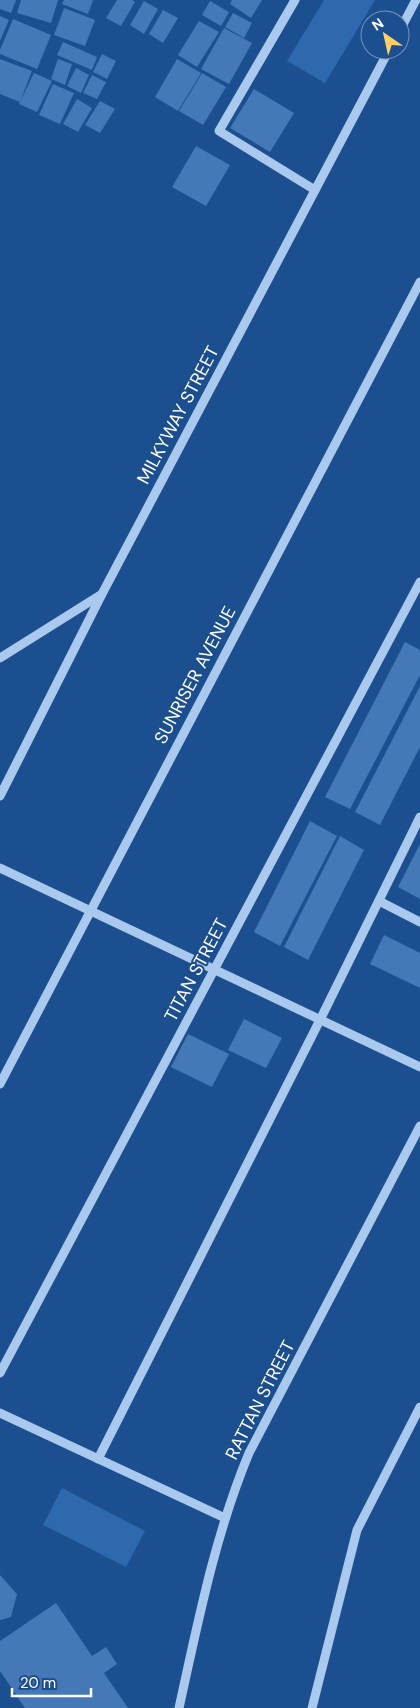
<svg xmlns="http://www.w3.org/2000/svg" width="420" height="1708" viewBox="0 0 420 1708" font-family="'DM Sans',sans-serif">
<style>
.green{fill:#2e69ad}
.building{fill:#4478b7}
.lines{fill:none;stroke-linecap:round;stroke-linejoin:round}
.minor{stroke:#a9c9ee;stroke-width:9}
.labels{text-anchor:middle;stroke-width:4;stroke-linejoin:round;paint-order:stroke}
.street-label{font-size:18px;fill:#fff;stroke:#1b4f8f}
</style>
<rect width="100%" height="100%" fill="#1b4f8f"/>
<g class="green">
<path d="M 324,0 L 375,0 L 325,83 L 287,61 Z"/>
<path d="M 62,1488 L 145,1531 L 126,1567 L 43,1525 Z"/>
</g>
<g class="building">
<path d="M 0,0 L 16,0 L 11,13 L 0,9 Z"/>
<path d="M 21,0 L 58,0 L 51,23 L 17,13 Z"/>
<path d="M 64,0 L 93,0 L 88,14 L 62,4 Z"/>
<path d="M 117,0 L 132,0 L 135,2 L 121,26 L 106,18 Z"/>
<path d="M 232,0 L 262,0 L 251,18 L 230,4 Z"/>
<path d="M 144,1 L 158,9 L 144,34 L 130,25 Z"/>
<path d="M 210,1 L 229,12 L 221,26 L 202,15 Z"/>
<path d="M 64,8 L 95,20 L 85,46 L 54,35 Z"/>
<path d="M 163,10 L 178,18 L 163,43 L 149,34 Z"/>
<path d="M 233,13 L 252,23 L 244,38 L 225,27 Z"/>
<path d="M 0,16 L 9,20 L 0,41 Z"/>
<path d="M 13,19 L 51,35 L 37,69 L 0,54 L 0,50 Z"/>
<path d="M 199,21 L 219,32 L 197,67 L 178,55 Z"/>
<path d="M 224,28 L 252,43 L 229,84 L 201,69 Z"/>
<path d="M 63,42 L 97,57 L 92,70 L 57,55 Z"/>
<path d="M 102,54 L 116,61 L 107,79 L 93,72 Z"/>
<path d="M 0,59 L 32,71 L 20,102 L 0,94 Z"/>
<path d="M 58,59 L 72,64 L 65,85 L 51,79 Z"/>
<path d="M 177,59 L 201,73 L 178,111 L 155,97 Z"/>
<path d="M 76,68 L 89,75 L 81,93 L 67,86 Z"/>
<path d="M 34,73 L 52,81 L 37,112 L 19,104 Z"/>
<path d="M 202,73 L 226,87 L 203,125 L 179,111 Z"/>
<path d="M 92,75 L 106,82 L 97,99 L 83,93 Z"/>
<path d="M 53,84 L 74,93 L 60,124 L 39,115 Z"/>
<path d="M 254,89 L 294,113 L 270,152 L 230,128 Z"/>
<path d="M 77,99 L 92,108 L 78,132 L 63,124 Z"/>
<path d="M 100,101 L 115,109 L 100,133 L 85,125 Z"/>
<path d="M 196,146 L 230,165 L 206,206 L 172,187 Z"/>
<path d="M 405,642 L 420,650 L 420,675 L 350,809 L 325,797 Z"/>
<path d="M 420,686 L 420,747 L 380,825 L 355,812 Z"/>
<path d="M 310,821 L 337,836 L 280,946 L 254,932 Z"/>
<path d="M 340,836 L 364,850 L 308,960 L 284,947 Z"/>
<path d="M 420,844 L 420,899 L 398,887 Z"/>
<path d="M 384,935 L 420,953 L 420,988 L 370,964 Z"/>
<path d="M 244,1019 L 282,1038 L 266,1068 L 228,1050 Z"/>
<path d="M 188,1034 L 229,1054 L 212,1087 L 171,1067 Z"/>
<path d="M 0,1575 L 17,1594 L 11,1617 L 0,1620 Z"/>
<path d="M 56,1603 L 92,1656 L 106,1647 L 117,1664 L 104,1673 L 128,1708 L 25,1708 L 0,1671 L 0,1641 Z"/>
</g>
<g class="lines">
<g class="minor">
<path d="M 295,0 L 219,131 L 315,190"/>
<path d="M 400,30 L 416,0"/>
<path d="M 0,658 L 102,594"/>
<path d="M 0,796 L 102,594 L 389,50"/>
<path d="M 0,868 L 420,1067"/>
<path d="M 379,901 L 420,922"/>
<path d="M 0,1084 L 420,282"/>
<path d="M 0,1373 L 420,582"/>
<path d="M 0,1413 L 225,1518"/>
<path d="M 98,1459 L 320,1020 L 420,817"/>
<path d="M 179,1708 C 198,1622 215,1535 249,1453 L 420,1126"/>
<path d="M 312,1708 L 357,1530 L 420,1407"/>
</g>
</g>
<g class="labels">
<g class="street-label">
<text transform="translate(178 415) rotate(-62)" y="6">MILKYWAY STREET</text>
<text transform="translate(195 675) rotate(-62)" y="6">SUNRISER AVENUE</text>
<text transform="translate(196 970) rotate(-62)" y="6">TITAN STREET</text>
<text transform="translate(260 1400) rotate(-63)" y="6">RATTAN STREET</text>
</g>
</g>
<g transform="translate(385 35) rotate(326)"><circle r="24" fill="#1b4f8f" stroke="#7695bc"/>
<path d="M0-4L9 19L0 12L-9 19Z" fill="#ffd166"/>
<text y="-8" font-size="14" font-weight="bold" text-anchor="middle" fill="#ffffff">N</text>
</g>
<path d="M12 1688v8h79v-8" fill="none" stroke="#ffffff" stroke-width="2.5"/>
<text x="20" y="1688" font-size="15" fill="#ffffff" stroke="#1b4f8f" stroke-width="4" paint-order="stroke">20 m</text>
</svg>
